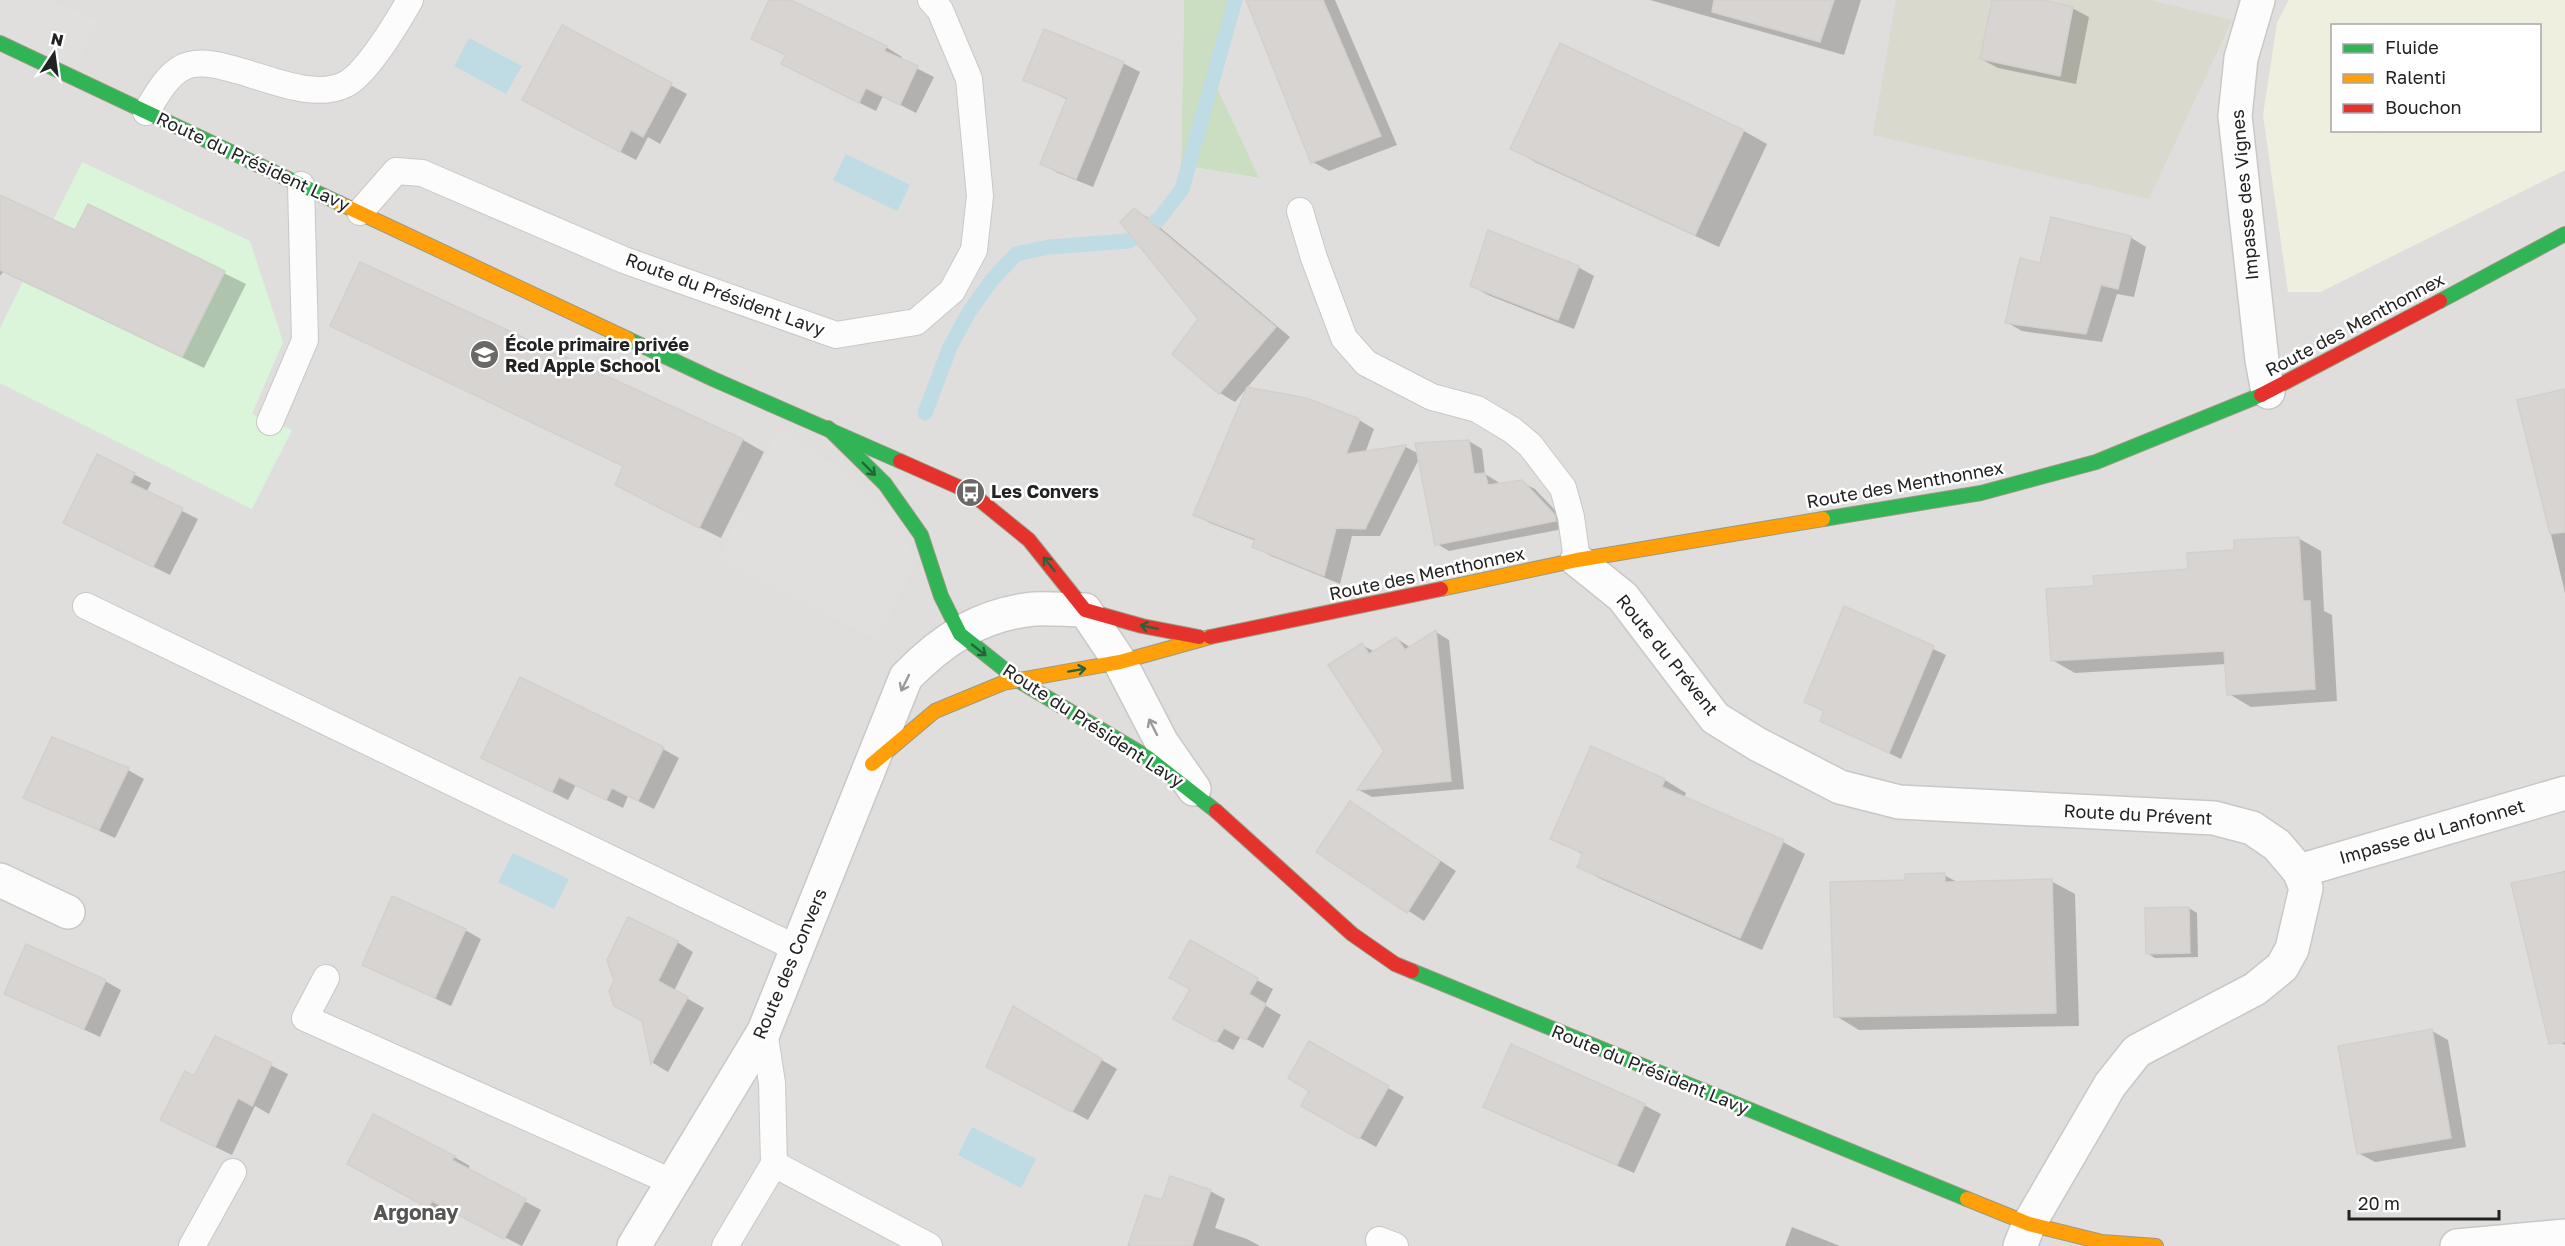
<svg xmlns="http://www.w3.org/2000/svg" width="2565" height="1246" viewBox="0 0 2565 1246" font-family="'Golos Text',sans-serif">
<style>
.residential{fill:#dfdedc}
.construction{fill:#d9d9cd}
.farmland{fill:#efefdf;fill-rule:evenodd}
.forest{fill:#cbdec1}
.park{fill:#daf5da}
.parking{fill:#e0dfde}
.water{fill:#bfdbe3}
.shadow{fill:#0003}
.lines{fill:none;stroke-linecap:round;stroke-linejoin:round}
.stream{stroke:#bfdbe3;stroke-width:15}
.building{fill:#d7d4d2;stroke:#d3d0cc;stroke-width:1.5}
.lane-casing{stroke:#c9c8c7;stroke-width:28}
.street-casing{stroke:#c9c8c7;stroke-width:36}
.fast-casing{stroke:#999a82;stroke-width:16}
.slow-casing{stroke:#999a82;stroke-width:16}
.jam-casing{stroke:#999a82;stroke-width:16}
.lane{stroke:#fdfcfc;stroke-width:26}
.street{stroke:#fdfcfc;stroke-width:33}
.fast{stroke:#30b455;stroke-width:14}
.slow{stroke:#ff9f0a;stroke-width:14}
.jam{stroke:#e5322d;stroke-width:14}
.oneway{stroke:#286439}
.oneway2{stroke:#9a9a9a}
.labels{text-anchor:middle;stroke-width:5;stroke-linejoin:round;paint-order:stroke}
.street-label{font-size:18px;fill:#222;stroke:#fff}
.poi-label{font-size:18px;font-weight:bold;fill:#222;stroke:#fff;text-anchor:start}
.quarter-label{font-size:21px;font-weight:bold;fill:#555;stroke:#fff}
</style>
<rect width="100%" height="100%" fill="#f0eeeb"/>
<path class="residential" d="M 0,0 L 1184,0 L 1181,165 L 1258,178 L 1213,79 L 1235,0 L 2289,0 L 2277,23 L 2320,292 L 2565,170 L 2565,1246 L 0,1246 Z"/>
<path class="construction" d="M 1896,0 L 2150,0 L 2232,20 L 2149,199 L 1873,135 Z"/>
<path class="farmland" d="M 2289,0 L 2565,0 L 2565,170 L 2320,292 L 2288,292 L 2263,115 L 2277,23 ZM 2332,26 L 2540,26 L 2540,130 L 2332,130 Z"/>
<path class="forest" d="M 1184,0 L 1235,0 L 1213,79 L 1259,178 L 1181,165 Z"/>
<path class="park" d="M 82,162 L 250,241 L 283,342 L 252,414 L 292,430 L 252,509 L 0,383 L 0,328 Z"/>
<g class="parking">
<path d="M 0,0 L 52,0 L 98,22 L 72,77 L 0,43 Z"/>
<path d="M 778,429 L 847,472 L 896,521 L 916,565 L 876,640 L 720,559 Z"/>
</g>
<g class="water">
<path d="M 469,38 L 522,66 L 506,94 L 454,66 Z"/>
<path d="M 846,154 L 910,185 L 897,211 L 833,180 Z"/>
<path d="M 513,853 L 569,879 L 554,909 L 498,882 Z"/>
<path d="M 972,1127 L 1036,1159 L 1021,1188 L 958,1155 Z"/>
</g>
<g class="shadow">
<path d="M 771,0 L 779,0 L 886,47 L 902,57 L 900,60 L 934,77 L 916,113 L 883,96 L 876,111 L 799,73 L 787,56 L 753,38 Z"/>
<path d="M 1257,0 L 1335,0 L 1397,145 L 1329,171 L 1313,162 Z"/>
<path d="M 1650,0 L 1861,0 L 1844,55 Z"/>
<path d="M 1994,0 L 2036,0 L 2072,8 L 2089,17 L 2076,84 L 1998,68 L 1981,59 Z"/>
<path d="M 563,27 L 687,94 L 660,144 L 648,137 L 636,160 L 540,109 Z"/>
<path d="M 1561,45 L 1744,131 L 1767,144 L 1719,247 L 1535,162 L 1512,148 Z"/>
<path d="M 1123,63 L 1140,72 L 1093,187 L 1058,173 L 1042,164 L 1068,100 L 1025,79 Z"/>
<path d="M 0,197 L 76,232 L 89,206 L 246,284 L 204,368 L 3,272 L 0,276 Z"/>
<path d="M 1135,210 L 1150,219 L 1290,337 L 1235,402 L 1220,393 L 1200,319 Z"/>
<path d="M 2130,237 L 2146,247 L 2134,297 L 2117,294 L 2102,342 L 2022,331 L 2006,322 L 2042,265 Z"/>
<path d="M 360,264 L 743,440 L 764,452 L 721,538 L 638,497 L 625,467 L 332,326 Z"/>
<path d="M 1578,267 L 1594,276 L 1574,329 L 1488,295 L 1472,286 Z"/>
<path d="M 2565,390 L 2565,593 L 2519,401 Z"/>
<path d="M 1359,420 L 1374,429 L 1365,453 L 1406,447 L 1419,454 L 1469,441 L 1482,449 L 1485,474 L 1498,482 L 1498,485 L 1521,482 L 1535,489 L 1567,523 L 1568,528 L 1449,551 L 1437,544 L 1420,457 L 1380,536 L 1352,536 L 1340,584 L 1269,555 L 1254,546 L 1256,541 L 1210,523 L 1195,515 Z"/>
<path d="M 97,456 L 151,483 L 146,493 L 198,519 L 170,575 L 65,523 Z"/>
<path d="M 2298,538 L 2321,551 L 2324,611 L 2332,615 L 2337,701 L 2251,707 L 2229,694 L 2227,664 L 2075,673 L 2052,660 L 2096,587 L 2190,571 L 2236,551 Z"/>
<path d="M 1845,608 L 1946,655 L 1901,759 L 1822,721 L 1826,712 L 1806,702 Z"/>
<path d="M 1436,632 L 1449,640 L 1464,789 L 1372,797 L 1359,790 L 1386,751 L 1362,645 L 1375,652 L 1396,638 L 1411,648 Z"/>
<path d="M 53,739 L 128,770 L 144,779 L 115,838 L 25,797 Z"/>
<path d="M 1592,748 L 1665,780 L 1686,793 L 1684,798 L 1783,842 L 1805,854 L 1762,950 L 1601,879 L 1579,866 L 1584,855 L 1552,838 Z"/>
<path d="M 663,749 L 679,758 L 654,809 L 628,796 L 623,808 L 576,785 L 568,800 L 483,758 Z"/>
<path d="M 1367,812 L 1456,871 L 1424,921 L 1318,852 Z"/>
<path d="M 2565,871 L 2565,1045 L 2549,1036 L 2513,884 Z"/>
<path d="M 1944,875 L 1959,883 L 2051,881 L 2075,894 L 2079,1026 L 1859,1030 L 1836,1016 L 1906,882 Z"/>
<path d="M 2189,908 L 2197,913 L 2198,957 L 2155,958 L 2147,953 Z"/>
<path d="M 465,930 L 481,939 L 451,1006 L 364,965 Z"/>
<path d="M 677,942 L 693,952 L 674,991 L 704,1008 L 668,1072 L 653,1063 L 643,1021 L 615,1005 Z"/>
<path d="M 1190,942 L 1273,989 L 1265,1005 L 1281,1015 L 1263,1048 L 1241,1036 L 1233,1050 L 1175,1018 L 1192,989 Z"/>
<path d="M 105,981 L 121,990 L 100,1037 L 6,993 Z"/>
<path d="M 1014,1008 L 1117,1069 L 1088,1120 L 1004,1075 Z"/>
<path d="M 2432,1031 L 2448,1040 L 2466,1147 L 2375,1162 L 2358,1153 Z"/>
<path d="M 216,1038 L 288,1074 L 269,1114 L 255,1106 L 232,1155 L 178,1129 L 195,1078 Z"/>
<path d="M 1310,1043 L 1404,1097 L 1376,1147 L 1303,1106 L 1311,1090 Z"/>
<path d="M 1644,1105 L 1661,1114 L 1634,1173 L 1502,1116 L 1485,1106 Z"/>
<path d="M 454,1157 L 470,1166 L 467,1170 L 541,1210 L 522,1246 L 448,1209 L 445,1216 L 365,1173 Z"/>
<path d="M 1210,1191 L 1225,1199 L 1215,1228 L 1247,1239 L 1260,1246 L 1137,1246 L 1163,1202 Z"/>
<path d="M 1792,1227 L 1840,1246 L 1785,1246 Z"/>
</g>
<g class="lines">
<path class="stream" d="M 925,413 L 950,347 L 969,312 L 991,281 L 1016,254 L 1049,247 L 1129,241 L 1159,219 L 1182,189 L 1235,0"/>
</g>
<g class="building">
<path d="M 769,0 L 791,0 L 887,46 L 884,51 L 918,66 L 900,105 L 866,88 L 859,103 L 781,64 L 786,55 L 751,39 Z"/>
<path d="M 1246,0 L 1323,0 L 1381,136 L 1311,163 Z"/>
<path d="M 1714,0 L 1834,0 L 1820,42 L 1712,12 Z"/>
<path d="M 1992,0 L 2043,0 L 2073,7 L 2060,76 L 1980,59 Z"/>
<path d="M 562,25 L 672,83 L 643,137 L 631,130 L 620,152 L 522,100 Z"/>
<path d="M 1044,29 L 1124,62 L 1076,179 L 1040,164 L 1067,98 L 1023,80 Z"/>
<path d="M 1560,43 L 1744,130 L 1695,235 L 1510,149 Z"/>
<path d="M 0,195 L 75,230 L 88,204 L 225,271 L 182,357 L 0,270 Z"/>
<path d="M 1134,208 L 1276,327 L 1219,394 L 1172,354 L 1198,319 L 1120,222 Z"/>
<path d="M 2051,217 L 2131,236 L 2118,289 L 2101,285 L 2086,334 L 2005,323 L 2020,258 L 2040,263 Z"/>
<path d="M 1488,230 L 1579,266 L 1558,320 L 1470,286 Z"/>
<path d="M 360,262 L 743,439 L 699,528 L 615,485 L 623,466 L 330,326 Z"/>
<path d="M 1247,387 L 1306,398 L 1360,419 L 1346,454 L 1406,445 L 1365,529 L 1336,528 L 1324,576 L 1252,547 L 1255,539 L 1193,515 Z"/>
<path d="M 2565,389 L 2565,532 L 2550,534 L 2517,400 Z"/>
<path d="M 1469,440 L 1474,474 L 1485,473 L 1488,485 L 1522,480 L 1555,515 L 1556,521 L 1435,545 L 1415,443 Z"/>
<path d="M 97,454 L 135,473 L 130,483 L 183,508 L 153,567 L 63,523 Z"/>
<path d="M 2299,537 L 2303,601 L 2310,601 L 2315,689 L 2227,695 L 2224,651 L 2051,661 L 2046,589 L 2094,586 L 2093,576 L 2188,569 L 2187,553 L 2234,550 L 2234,540 Z"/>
<path d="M 1844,606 L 1934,646 L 1889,753 L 1820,721 L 1824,711 L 1804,702 Z"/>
<path d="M 1436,630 L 1451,781 L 1357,790 L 1384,751 L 1328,665 L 1362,643 L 1369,654 L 1396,637 L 1405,650 Z"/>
<path d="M 520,677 L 664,747 L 638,801 L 612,788 L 606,800 L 559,777 L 552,792 L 481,758 Z"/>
<path d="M 52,737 L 129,768 L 99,830 L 23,798 Z"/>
<path d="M 1591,746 L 1665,779 L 1662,787 L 1784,840 L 1740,938 L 1577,867 L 1583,853 L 1550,839 Z"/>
<path d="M 1350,801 L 1440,861 L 1407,913 L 1316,852 Z"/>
<path d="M 2565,872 L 2565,1042 L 2549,1044 L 2511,883 Z"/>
<path d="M 1945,873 L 1945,882 L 2052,879 L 2056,1013 L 1834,1017 L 1830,882 L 1905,880 L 1905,874 Z"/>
<path d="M 392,896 L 466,929 L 435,998 L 362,965 Z"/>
<path d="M 2189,907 L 2190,953 L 2146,954 L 2145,908 Z"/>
<path d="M 628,917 L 678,941 L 658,981 L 688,997 L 651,1064 L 642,1021 L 614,1006 L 609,991 L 614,981 L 607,960 Z"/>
<path d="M 1190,940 L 1258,978 L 1249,994 L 1266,1004 L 1246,1040 L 1224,1028 L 1216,1042 L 1173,1019 L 1190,989 L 1169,978 Z"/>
<path d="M 26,944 L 106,980 L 84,1029 L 4,994 Z"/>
<path d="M 1013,1006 L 1102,1059 L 1072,1112 L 986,1067 Z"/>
<path d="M 2432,1029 L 2451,1138 L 2357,1154 L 2338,1046 Z"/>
<path d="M 215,1036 L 272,1063 L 252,1106 L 238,1098 L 215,1147 L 160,1120 L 185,1071 L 194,1076 Z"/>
<path d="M 1309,1041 L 1389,1086 L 1359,1139 L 1301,1106 L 1309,1091 L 1288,1078 Z"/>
<path d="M 1511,1044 L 1645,1104 L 1617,1165 L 1483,1107 Z"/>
<path d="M 373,1114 L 455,1156 L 452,1160 L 526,1199 L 504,1239 L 432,1201 L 428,1208 L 347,1164 Z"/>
<path d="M 1170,1176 L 1211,1190 L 1192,1246 L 1128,1246 L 1145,1195 L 1162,1200 Z"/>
</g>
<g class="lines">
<defs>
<g id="lane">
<path d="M 146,112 C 155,98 165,78 180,69 C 217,45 298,109 346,84 C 367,73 398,21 410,0"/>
<path d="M 1300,211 L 1314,258 L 1344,338 L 1366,363 L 1432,397 L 1477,409 L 1512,430 L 1530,445 L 1563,488 L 1571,517 L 1577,560"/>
<path d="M 360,212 L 396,171 L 422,173 L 624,260 L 836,335 L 916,322 L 952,291 L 974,250 L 980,196 L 969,79 L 940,10 L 931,0"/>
<path d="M 270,422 L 305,340 L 301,185"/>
<path d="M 86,606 L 798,949"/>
<path d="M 326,978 L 305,1018 L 674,1183"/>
<path d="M 764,1031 L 772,1083 L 774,1164 L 929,1246"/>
<path d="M 1379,1240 L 1395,1246"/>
<path d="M 192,1246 L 233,1172"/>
<path d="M 725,1246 L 774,1164"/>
</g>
<g id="street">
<path d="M 2258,0 L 2241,58 L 2235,116 L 2262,360 L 2268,392"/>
<path d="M 1577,560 L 1623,597 L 1715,718 L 1757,744 L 1840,787 L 1899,802 L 2214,818 L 2252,828 L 2277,845 L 2299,871 L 2306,888 L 2292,949 L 2282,967 L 2255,989 L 2137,1051 L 2110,1085 L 2029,1224 L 2020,1246"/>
<path d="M 2299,871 L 2565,793"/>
<path d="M 0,880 L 68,912"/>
<path d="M 634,1246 L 764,1031 L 906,677 C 942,640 981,614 1034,609 C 1051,608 1068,610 1085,610 L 1120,662 L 1162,743 L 1194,789"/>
<path d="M 2457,1246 L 2565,1236"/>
</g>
<g id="fast">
<path d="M 0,43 L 339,203"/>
<path d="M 2440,301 L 2565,234"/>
<path d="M 628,339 L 713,379 L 900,461"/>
<path d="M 828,428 L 885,484 L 921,535 L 941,596 L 960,634 L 1019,681 L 1147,757 L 1216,811"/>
<path d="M 1823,519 L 1981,493 L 2096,462 L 2261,395"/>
<path d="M 1412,971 L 1967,1199"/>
</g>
<g id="slow">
<path d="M 339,203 L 628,339"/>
<path d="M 1441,589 L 1577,560 L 1823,519"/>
<path d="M 872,764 L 935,711 L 1003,683 L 1120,662 L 1210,637"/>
<path d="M 1967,1199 L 2029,1224 L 2102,1242 L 2156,1246"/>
</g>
<g id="jam">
<path d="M 2261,395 L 2440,301"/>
<path d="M 900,461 L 970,492 L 1029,540 L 1085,610 L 1142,626 L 1199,637"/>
<path d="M 1210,637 L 1441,589"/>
<path d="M 1216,811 L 1352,934 L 1395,964 L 1412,971"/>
</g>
</defs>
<use href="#lane" class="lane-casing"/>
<use href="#street" class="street-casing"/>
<use href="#fast" class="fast-casing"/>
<use href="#slow" class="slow-casing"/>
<use href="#jam" class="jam-casing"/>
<use href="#lane" class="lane"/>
<use href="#street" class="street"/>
<use href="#fast" class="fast"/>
<use href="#slow" class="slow"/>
<use href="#jam" class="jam"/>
</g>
<defs><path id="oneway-shaft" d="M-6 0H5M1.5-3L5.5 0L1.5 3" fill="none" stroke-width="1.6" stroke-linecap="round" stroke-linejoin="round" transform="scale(1.5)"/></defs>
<g class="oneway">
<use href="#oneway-shaft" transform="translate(869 469) rotate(45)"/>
<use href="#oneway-shaft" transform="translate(1049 564) rotate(-129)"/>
<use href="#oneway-shaft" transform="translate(1149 627) rotate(-168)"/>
<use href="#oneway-shaft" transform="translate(979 650) rotate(38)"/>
<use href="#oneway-shaft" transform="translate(1077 670) rotate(-10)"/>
</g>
<g class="oneway2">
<use href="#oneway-shaft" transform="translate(905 683) rotate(116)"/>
<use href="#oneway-shaft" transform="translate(1153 727) rotate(-117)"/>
</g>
<defs>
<symbol id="school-disc" viewBox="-11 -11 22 22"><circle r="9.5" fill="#6a6968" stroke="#fff"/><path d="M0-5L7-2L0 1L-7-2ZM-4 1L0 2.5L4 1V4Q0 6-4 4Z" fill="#fff"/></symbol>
<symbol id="bus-disc" viewBox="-11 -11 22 22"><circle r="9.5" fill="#6a6968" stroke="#fff"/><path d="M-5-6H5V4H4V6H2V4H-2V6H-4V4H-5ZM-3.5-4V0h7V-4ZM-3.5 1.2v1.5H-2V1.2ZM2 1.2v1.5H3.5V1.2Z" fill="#fff"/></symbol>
</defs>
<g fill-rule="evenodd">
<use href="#school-disc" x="468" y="338" width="33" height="33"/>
<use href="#bus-disc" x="954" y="476" width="33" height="33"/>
</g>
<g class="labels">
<g class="street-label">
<text transform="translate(253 162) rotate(25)" y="6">Route du Président Lavy</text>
<text transform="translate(2245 195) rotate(-95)" y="6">Impasse des Vignes</text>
<text transform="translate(725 295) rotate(20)" y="6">Route du Président Lavy</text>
<text transform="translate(2355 325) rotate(-28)" y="6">Route des Menthonnex</text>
<text transform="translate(1905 485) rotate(-10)" y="6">Route des Menthonnex</text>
<text transform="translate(1427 574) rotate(-12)" y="6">Route des Menthonnex</text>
<text transform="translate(1667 655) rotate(51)" y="6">Route du Prévent</text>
<text transform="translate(1093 726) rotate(33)" y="6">Route du Président Lavy</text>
<text transform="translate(2138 815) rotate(3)" y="6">Route du Prévent</text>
<text transform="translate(2432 832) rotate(-16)" y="6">Impasse du Lanfonnet</text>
<text transform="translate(790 964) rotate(-67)" y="6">Route des Convers</text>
<text transform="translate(1650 1070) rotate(22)" y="6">Route du Président Lavy</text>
</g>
<g class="poi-label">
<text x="505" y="351">École primaire privée<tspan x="505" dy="21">Red Apple School</tspan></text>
<text x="991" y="498">Les Convers</text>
</g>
<g class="quarter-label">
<text x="416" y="1220">Argonay</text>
</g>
</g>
<rect x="2331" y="24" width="210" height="108" fill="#ffffff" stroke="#a7a7a7" stroke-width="1.5"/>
<rect x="2343" y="44" width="30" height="9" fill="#30b455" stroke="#a7a7a7" stroke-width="1.5"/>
<text x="2385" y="54" font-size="18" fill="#222222">Fluide</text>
<rect x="2343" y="74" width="30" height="9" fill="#ff9f0a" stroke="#a7a7a7" stroke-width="1.5"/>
<text x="2385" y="84" font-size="18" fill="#222222">Ralenti</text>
<rect x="2343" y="104" width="30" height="9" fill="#e5322d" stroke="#a7a7a7" stroke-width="1.5"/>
<text x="2385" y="114" font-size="18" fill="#222222">Bouchon</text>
<g transform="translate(54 54) rotate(13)" stroke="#ffffff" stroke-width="4.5" paint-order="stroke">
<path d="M0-4.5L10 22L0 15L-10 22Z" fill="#222222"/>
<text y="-9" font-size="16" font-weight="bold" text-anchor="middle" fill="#222222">N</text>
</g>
<path d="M2349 1210v9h150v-9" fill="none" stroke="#222222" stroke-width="3"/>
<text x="2358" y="1210" font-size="18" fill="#222222" stroke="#ffffff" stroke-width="4.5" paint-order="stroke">20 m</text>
</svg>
